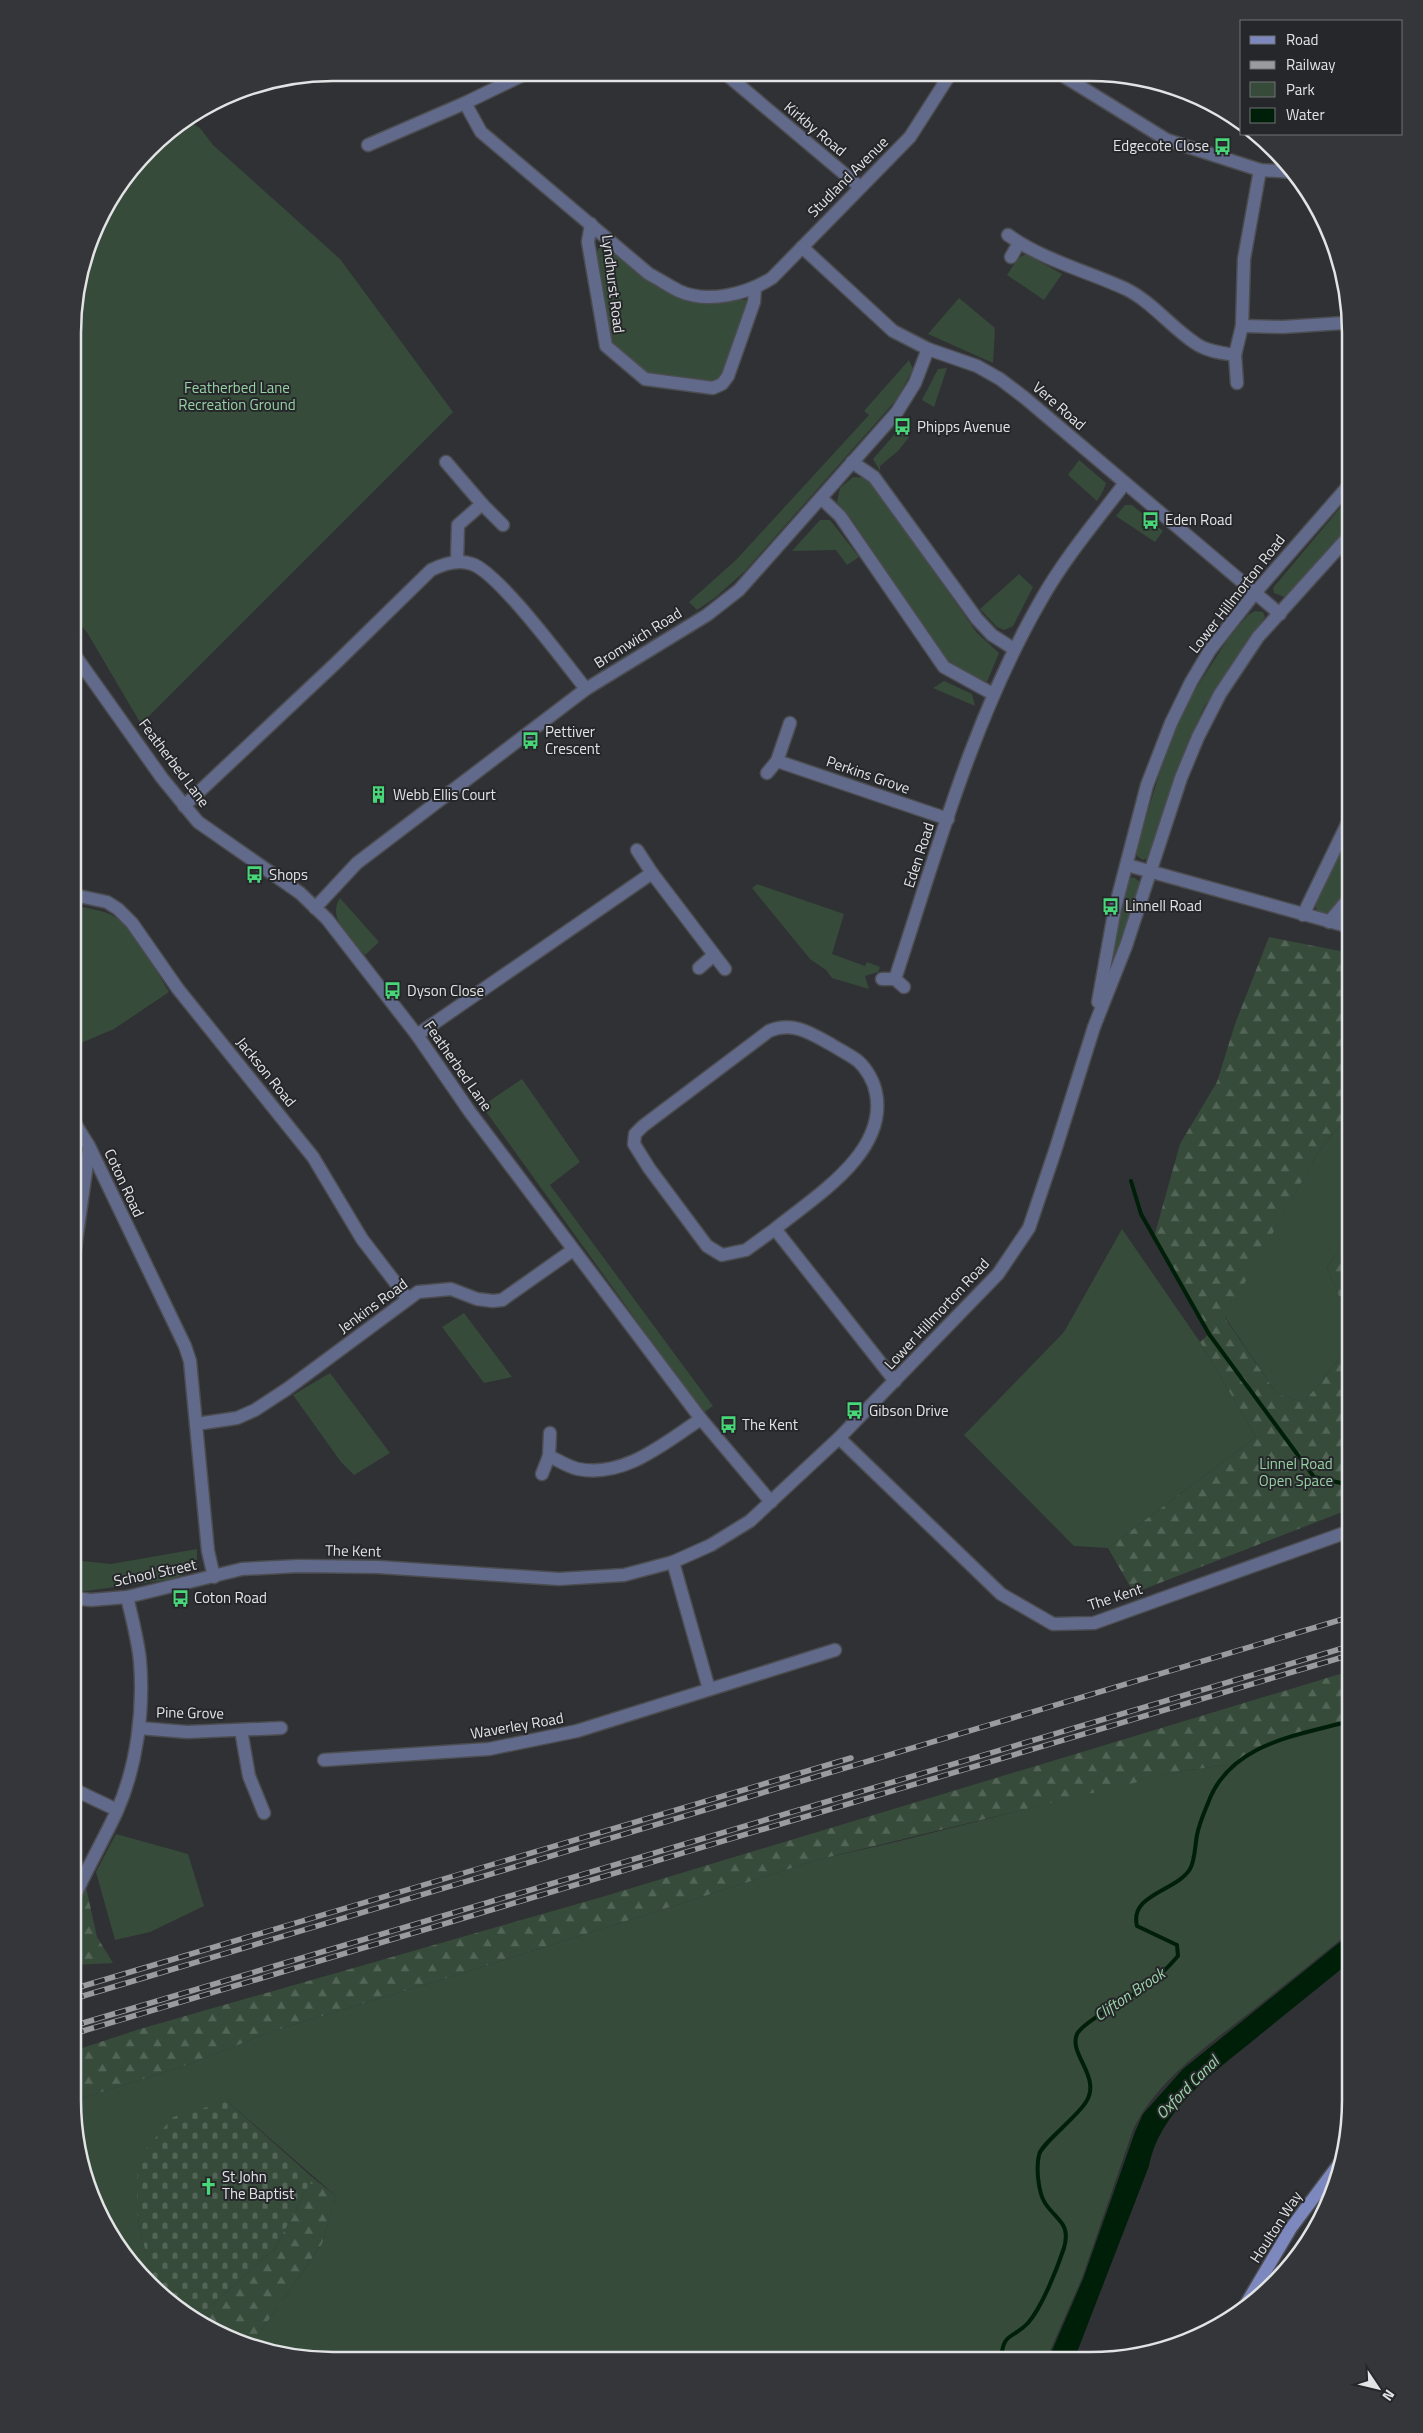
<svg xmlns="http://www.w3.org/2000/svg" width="1423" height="2433" viewBox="0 0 1423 2433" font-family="'Titillium Web',sans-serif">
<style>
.green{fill:#364b3a}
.forest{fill:url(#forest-firs)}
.cemetery{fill:url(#cemetery-stones)}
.water{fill:#001f09}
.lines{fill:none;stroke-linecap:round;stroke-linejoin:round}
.stream{stroke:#001f09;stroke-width:4}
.street-casing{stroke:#4c4d50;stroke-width:15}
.secondary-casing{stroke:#4c4d50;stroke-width:15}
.street{stroke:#626a8b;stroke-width:12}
.secondary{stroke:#7d89be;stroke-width:12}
.rail-casing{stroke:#9a9b9d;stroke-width:5.5}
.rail{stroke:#26272a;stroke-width:4;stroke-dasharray:11;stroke-linecap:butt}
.labels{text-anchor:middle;stroke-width:4;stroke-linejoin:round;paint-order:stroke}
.street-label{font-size:15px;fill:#e2e3e5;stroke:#26272a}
.poi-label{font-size:15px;fill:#e2e3e5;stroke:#26272a;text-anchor:start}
.park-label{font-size:15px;fill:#96d1a3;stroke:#26272a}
.water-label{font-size:16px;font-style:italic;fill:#9ad4a7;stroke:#26272a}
.rim{fill:none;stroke:#e2e3e5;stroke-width:2.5}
</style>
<defs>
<pattern id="forest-firs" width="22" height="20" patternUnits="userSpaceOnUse" patternTransform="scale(1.25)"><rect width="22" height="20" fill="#364b3a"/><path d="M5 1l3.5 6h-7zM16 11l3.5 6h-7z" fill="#536556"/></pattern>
<pattern id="cemetery-stones" width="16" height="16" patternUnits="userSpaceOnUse" patternTransform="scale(1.25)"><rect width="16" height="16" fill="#364b3a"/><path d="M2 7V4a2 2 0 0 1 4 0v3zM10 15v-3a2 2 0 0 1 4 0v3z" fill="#536556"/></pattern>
</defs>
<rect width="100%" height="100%" fill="#303134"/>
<g class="green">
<path d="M 193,124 L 200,128 L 213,145 L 340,259 L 453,412 L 141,724 L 88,634 L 74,616 L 75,300 L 100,218 L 132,176 L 185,129 Z"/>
<path d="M 608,246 L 695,300 L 749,300 L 724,375 L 711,384 L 647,374 L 611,343 L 595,256 L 599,248 Z"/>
<path d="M 1026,254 L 1062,274 L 1044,300 L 1007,275 L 1018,258 Z"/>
<path d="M 959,298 L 995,328 L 993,363 L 928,334 Z"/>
<path d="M 909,360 L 913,369 L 897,399 L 745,571 L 716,597 L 697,610 L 689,602 L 736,560 L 869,415 L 864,411 Z"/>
<path d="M 947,368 L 934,407 L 922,400 L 938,369 Z"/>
<path d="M 902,426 L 910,436 L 898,451 L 880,466 L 880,471 L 873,459 Z"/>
<path d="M 1079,460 L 1106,483 L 1103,491 L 1097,501 L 1068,475 Z"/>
<path d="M 853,477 L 868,478 L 977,633 L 999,653 L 987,682 L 949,664 L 852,520 L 837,502 L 840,488 Z"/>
<path d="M 1350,496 L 1350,526 L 1287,598 L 1274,593 L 1273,588 Z"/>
<path d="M 1125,505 L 1132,505 L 1163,531 L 1155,542 L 1116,516 Z"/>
<path d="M 820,520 L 830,520 L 859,557 L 847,565 L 836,550 L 792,551 Z"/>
<path d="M 1019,574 L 1033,587 L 1013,626 L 1004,630 L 997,627 L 980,609 Z"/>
<path d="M 1255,611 L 1263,612 L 1265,617 L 1204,707 L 1177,769 L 1150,857 L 1143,860 L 1137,856 L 1137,847 L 1166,752 L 1189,699 L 1228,639 L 1248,615 Z"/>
<path d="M 944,681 L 972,694 L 975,706 L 933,688 Z"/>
<path d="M 1350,832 L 1350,890 L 1331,913 L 1324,914 L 1317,911 L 1315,905 Z"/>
<path d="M 1133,877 L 1140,882 L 1109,975 L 1115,933 L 1128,880 Z"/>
<path d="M 757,884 L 844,914 L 832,954 L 865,966 L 867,962 L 880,967 L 878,972 L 865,976 L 869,989 L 832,978 L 826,970 L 810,959 L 752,888 Z"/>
<path d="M 340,898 L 379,942 L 365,955 C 352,940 326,919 340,898 Z"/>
<path d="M 74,906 C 87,908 104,910 115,917 C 137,931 155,970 169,992 L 114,1029 L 74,1046 Z"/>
<path d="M 522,1079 L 580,1162 L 550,1185 L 713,1406 L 703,1413 L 482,1106 Z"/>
<path d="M 1350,1113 L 1350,1231 L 1327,1268 L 1345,1310 L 1350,1346 L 1304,1402 L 1277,1394 L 1225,1317 L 1319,1151 Z"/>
<path d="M 1122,1229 L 1200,1342 L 1256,1437 L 1108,1548 L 1074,1546 L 964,1435 L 1064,1332 Z"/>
<path d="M 464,1313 L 512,1377 L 484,1383 L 442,1327 Z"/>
<path d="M 330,1373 L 390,1453 L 354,1475 L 341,1462 L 293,1395 Z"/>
<path d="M 197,1549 L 197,1569 L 173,1579 L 86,1591 L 73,1589 L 73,1560 L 111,1564 Z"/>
<path d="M 1350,1721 L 1350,1932 C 1317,1959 1283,1986 1249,2013 C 1207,2046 1156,2081 1133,2130 L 1082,2278 L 1046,2360 L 299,2358 L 251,2345 L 322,2244 L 336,2196 L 227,2101 L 137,2215 L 153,2284 L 117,2245 L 86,2184 L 73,2101 L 187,2065 L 273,2031 L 460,1974 L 817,1860 L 904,1840 L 1089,1793 L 1183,1771 L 1234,1764 L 1259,1747 Z"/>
<path d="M 116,1834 L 188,1854 L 204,1906 L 150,1932 L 115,1940 L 96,1872 Z"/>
</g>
<g class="forest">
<path d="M 1269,937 L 1350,953 L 1350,1113 L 1319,1151 L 1225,1318 L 1277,1394 L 1304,1402 L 1350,1346 L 1345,1310 L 1327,1268 L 1350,1231 L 1350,1411 L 1343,1420 L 1350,1429 L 1350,1509 L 1134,1593 L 1108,1548 L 1256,1437 L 1200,1342 L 1209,1334 L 1154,1237 L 1180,1144 L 1217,1082 L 1235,1024 Z"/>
<path d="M 1350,1671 L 1350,1721 L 1259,1747 L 1234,1764 L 1183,1771 L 817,1860 L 460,1974 L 273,2031 L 187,2065 L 73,2101 L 73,2051 L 140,2029 L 602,1897 Z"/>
<path d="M 86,1887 L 97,1937 L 113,1963 L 73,1965 L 73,1917 Z"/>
<path d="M 313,2178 L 336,2196 L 322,2244 L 251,2345 L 238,2342 L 202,2314 L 275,2248 Z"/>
</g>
<path class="cemetery" d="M 227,2101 L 313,2178 L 275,2248 L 202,2314 L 162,2293 L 153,2284 L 137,2215 L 137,2160 L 173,2117 Z"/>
<path class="water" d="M 1350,1934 L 1350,1962 C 1320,1986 1291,2010 1261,2034 C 1218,2070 1161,2107 1149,2166 L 1074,2360 L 1048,2360 L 1083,2279 L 1135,2132 L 1143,2114 L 1183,2069 Z"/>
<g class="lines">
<g class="stream">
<path d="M 1131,1181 L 1141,1214 L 1209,1334 L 1314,1477 L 1350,1485"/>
<path d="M 1001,2360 C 1003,2331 1012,2340 1028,2323 C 1042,2307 1057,2269 1064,2248 C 1071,2223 1057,2221 1045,2203 C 1038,2192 1036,2167 1039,2155 C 1040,2145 1077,2117 1086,2102 C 1102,2077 1068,2054 1077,2034 C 1084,2021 1128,1999 1142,1989 C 1156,1979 1167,1969 1178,1956 L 1177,1945 L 1137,1926 C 1129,1894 1177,1891 1190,1869 C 1195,1861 1195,1845 1197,1835 C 1199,1824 1204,1813 1208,1803 C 1230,1743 1296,1736 1350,1721"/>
</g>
<defs>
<g id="street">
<path d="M 727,75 L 860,187"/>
<path d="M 1065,77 L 1167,140 L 1260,170 L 1293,172"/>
<path d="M 465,103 L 481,132 L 649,274 C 659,279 669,286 679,291 C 708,304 747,294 772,278 L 910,137 L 949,76"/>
<path d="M 368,145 L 465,103 L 525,74"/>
<path d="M 591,224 L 588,242 L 606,346 L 645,379 L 713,388 L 722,384 L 728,376 L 754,302 L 755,288"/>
<path d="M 1008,235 C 1045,261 1087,271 1126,289 C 1152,302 1171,327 1195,343 C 1206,351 1222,353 1235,355"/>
<path d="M 802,247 L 893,331 L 928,349 L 977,366 L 1000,379 L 1025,398 L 1280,614"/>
<path d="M 1011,257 L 1019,243"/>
<path d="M 1242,326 L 1283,327 L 1343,323"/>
<path d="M 1237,383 L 1235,355 L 1242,326 L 1244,259 L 1260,170"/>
<path d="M 446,462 L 482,504"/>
<path d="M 852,462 L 874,477 L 977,619 L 992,635 L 1014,649"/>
<path d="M 821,498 L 840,516 L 944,667 L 993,694"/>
<path d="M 457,562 L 458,525 L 482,504 L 503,525"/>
<path d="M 74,654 L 162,778 L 198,822 L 300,893 L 327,919 L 417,1035 L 470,1112 L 701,1419 L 771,1502"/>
<path d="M 777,761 L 948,819"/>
<path d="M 767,773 L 777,761 L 790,723"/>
<path d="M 184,806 L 337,662 L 431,570 C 443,564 458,559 472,564 C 499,573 565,663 586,689"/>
<path d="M 637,850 L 652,873"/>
<path d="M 1127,865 L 1350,927"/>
<path d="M 74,895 L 107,902 L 118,909 L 132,923 L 178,989 L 313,1157 L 362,1239 L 408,1299"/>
<path d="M 315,908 L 357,863 L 586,689 L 707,615 L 739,590 L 897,412 L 915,383 L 928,349"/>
<path d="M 1303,915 L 1350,818"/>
<path d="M 1329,922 L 1350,897"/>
<path d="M 699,968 L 714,955"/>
<path d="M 882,979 L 895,979 L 904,987"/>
<path d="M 895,979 C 937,851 973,718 1041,600 C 1064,559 1096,521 1125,483"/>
<path d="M 1098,1002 L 1115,908 L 1147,785 L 1171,723 L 1191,682 L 1210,650 L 1254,594 L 1350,484"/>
<path d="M 417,1035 L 652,873 L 725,969"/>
<path d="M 74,1122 L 89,1146 L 185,1346 L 190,1361 L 208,1551 L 214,1577"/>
<path d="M 775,1229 C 814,1197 888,1153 876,1093 C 874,1082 867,1069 858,1061 C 850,1055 840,1050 832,1045 C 811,1033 793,1021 769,1031 L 643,1126 L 635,1134 L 634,1144 L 649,1168 L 707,1246 L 722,1255 L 746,1250 L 775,1229 L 895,1381"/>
<path d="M 74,1256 L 89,1149"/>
<path d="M 196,1424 L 237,1418 L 255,1410 L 287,1389 L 418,1292 L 451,1289 L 477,1299 L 493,1301 L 502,1300 L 573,1250"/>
<path d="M 839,1438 L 1001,1594 L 1053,1624 L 1094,1623 L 1350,1531"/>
<path d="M 549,1456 C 558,1460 568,1467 578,1469 C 625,1478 664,1443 701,1419"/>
<path d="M 542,1474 L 549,1456 L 550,1433"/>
<path d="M 673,1562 L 709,1689"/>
<path d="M 73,1598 L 91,1600 L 127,1597 L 242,1569 L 299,1566 L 378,1567 L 559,1579 L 624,1575 L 673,1562 L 711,1545 L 750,1521 L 839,1438 L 998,1274 L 1029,1228 L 1055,1151 L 1094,1027 L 1126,946 L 1181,778 L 1198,737 L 1220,694 L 1258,637 L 1350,535"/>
<path d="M 139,1728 L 187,1732 L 281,1728"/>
<path d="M 241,1730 L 249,1776 L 264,1813"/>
<path d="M 324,1760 L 489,1749 L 577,1731 L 835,1650"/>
<path d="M 73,1789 L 117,1810"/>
<path d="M 73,1900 C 86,1870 103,1841 117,1811 C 137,1766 144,1710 140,1661 C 138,1640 132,1618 127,1597"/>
</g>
<path id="secondary" d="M 1243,2309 L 1291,2228 L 1339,2164"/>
</defs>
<use href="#street" class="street-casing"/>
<use href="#secondary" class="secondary-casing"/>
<use href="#street" class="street"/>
<use href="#secondary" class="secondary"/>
<defs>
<g id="rail">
<path d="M 73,1989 L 851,1758"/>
<path d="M 73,1999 L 1350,1617"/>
<path d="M 73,2026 L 1350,1646"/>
<path d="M 73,2034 L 1350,1655"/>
</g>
</defs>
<use href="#rail" class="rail-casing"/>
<use href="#rail" class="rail"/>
</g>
<defs>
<symbol id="bus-bare" viewBox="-9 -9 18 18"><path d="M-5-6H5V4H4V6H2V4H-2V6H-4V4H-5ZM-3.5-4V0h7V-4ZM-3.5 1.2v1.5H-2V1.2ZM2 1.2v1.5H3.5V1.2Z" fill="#48d778" stroke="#26272a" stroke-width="2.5" paint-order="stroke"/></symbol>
<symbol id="building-bare" viewBox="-9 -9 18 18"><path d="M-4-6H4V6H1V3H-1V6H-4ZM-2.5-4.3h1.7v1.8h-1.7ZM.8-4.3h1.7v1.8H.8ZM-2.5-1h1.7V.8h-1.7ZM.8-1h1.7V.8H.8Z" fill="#48d778" stroke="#26272a" stroke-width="2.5" paint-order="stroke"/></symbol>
<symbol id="church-bare" viewBox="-9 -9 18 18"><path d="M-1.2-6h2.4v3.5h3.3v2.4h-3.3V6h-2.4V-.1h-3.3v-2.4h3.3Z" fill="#48d778" stroke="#26272a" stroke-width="2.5" paint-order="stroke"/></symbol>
</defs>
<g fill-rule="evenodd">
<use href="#bus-bare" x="1210" y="134" width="25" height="25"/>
<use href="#bus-bare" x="890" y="414" width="25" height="25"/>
<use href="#bus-bare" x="1138" y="508" width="25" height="25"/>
<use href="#bus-bare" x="518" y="728" width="25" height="25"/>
<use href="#building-bare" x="366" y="782" width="25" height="25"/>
<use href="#bus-bare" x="242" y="862" width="25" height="25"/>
<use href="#bus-bare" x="1098" y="894" width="25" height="25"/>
<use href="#bus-bare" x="380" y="978" width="25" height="25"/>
<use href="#bus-bare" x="842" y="1398" width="25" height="25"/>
<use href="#bus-bare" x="716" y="1412" width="25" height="25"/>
<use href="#bus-bare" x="168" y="1586" width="25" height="25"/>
<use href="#church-bare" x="196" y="2174" width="25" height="25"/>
</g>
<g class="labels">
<g class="street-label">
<text transform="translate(815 129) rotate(40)" y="5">Kirkby Road</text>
<text transform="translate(848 177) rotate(-45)" y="5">Studland Avenue</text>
<text transform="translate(613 284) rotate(83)" y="5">Lyndhurst Road</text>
<text transform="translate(1059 406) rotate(41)" y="5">Vere Road</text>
<text transform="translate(1237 594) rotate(-52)" y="5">Lower Hillmorton Road</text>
<text transform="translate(638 638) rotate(-32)" y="5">Bromwich Road</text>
<text transform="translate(174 763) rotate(53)" y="5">Featherbed Lane</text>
<text transform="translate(868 775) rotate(19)" y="5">Perkins Grove</text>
<text transform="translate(919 855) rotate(-72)" y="5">Eden Road</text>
<text transform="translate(458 1066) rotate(55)" y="5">Featherbed Lane</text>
<text transform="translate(266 1072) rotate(51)" y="5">Jackson Road</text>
<text transform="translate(124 1183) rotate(65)" y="5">Coton Road</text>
<text transform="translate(373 1306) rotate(-36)" y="5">Jenkins Road</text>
<text transform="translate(937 1314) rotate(-47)" y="5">Lower Hillmorton Road</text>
<text transform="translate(353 1551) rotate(1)" y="5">The Kent</text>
<text transform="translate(155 1573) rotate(-12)" y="5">School Street</text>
<text transform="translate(1115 1597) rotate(-18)" y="5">The Kent</text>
<text transform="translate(190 1713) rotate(1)" y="5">Pine Grove</text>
<text transform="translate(517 1726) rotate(-10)" y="5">Waverley Road</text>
<text transform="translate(1276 2227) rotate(-57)" y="5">Houlton Way</text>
</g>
<g class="poi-label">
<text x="1209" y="151" text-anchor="end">Edgecote Close</text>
<text x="917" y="432">Phipps Avenue</text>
<text x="1165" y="525">Eden Road</text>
<text x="545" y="737">Pettiver<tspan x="545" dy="17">Crescent</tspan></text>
<text x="393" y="800">Webb Ellis Court</text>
<text x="269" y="880">Shops</text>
<text x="1125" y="911">Linnell Road</text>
<text x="407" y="996">Dyson Close</text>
<text x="869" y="1416">Gibson Drive</text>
<text x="742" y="1430">The Kent</text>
<text x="194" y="1603">Coton Road</text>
<text x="222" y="2182">St John<tspan x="222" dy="17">The Baptist</tspan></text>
</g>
<g class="park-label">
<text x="237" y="393">Featherbed Lane<tspan x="237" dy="17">Recreation Ground</tspan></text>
<text x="1296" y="1469">Linnel Road<tspan x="1296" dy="17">Open Space</tspan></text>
</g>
<g class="water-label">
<text transform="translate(1129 1994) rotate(-34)" y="6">Clifton Brook</text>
<text transform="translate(1187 2087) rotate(-45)" y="6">Oxford Canal</text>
</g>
</g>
<path d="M0 0H1423V2433H0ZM333 81H1090A252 252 0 0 1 1342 333V2100A252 252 0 0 1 1090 2352H333A252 252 0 0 1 81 2100V333A252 252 0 0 1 333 81Z" fill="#353639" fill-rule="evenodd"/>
<path class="rim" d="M333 81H1090A252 252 0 0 1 1342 333V2100A252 252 0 0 1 1090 2352H333A252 252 0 0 1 81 2100V333A252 252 0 0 1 333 81Z"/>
<rect x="1240" y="20" width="162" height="115" fill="#26272a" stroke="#717275"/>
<rect x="1250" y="36" width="25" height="8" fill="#7d89be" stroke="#717275"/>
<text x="1286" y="45" font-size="15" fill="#e2e3e5">Road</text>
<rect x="1250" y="61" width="25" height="8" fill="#9a9b9d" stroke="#717275"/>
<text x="1286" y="70" font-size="15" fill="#e2e3e5">Railway</text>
<rect x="1250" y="82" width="25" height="15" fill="#364b3a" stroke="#717275"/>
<text x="1286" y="95" font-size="15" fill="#e2e3e5">Park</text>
<rect x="1250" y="108" width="25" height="15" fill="#001f09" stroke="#717275"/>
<text x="1286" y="120" font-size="15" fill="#e2e3e5">Water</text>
<g transform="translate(1378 2388) rotate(125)" stroke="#26272a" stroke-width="4" paint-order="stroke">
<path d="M0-4L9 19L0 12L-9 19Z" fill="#e2e3e5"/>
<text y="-8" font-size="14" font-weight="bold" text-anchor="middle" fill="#e2e3e5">N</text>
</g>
</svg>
